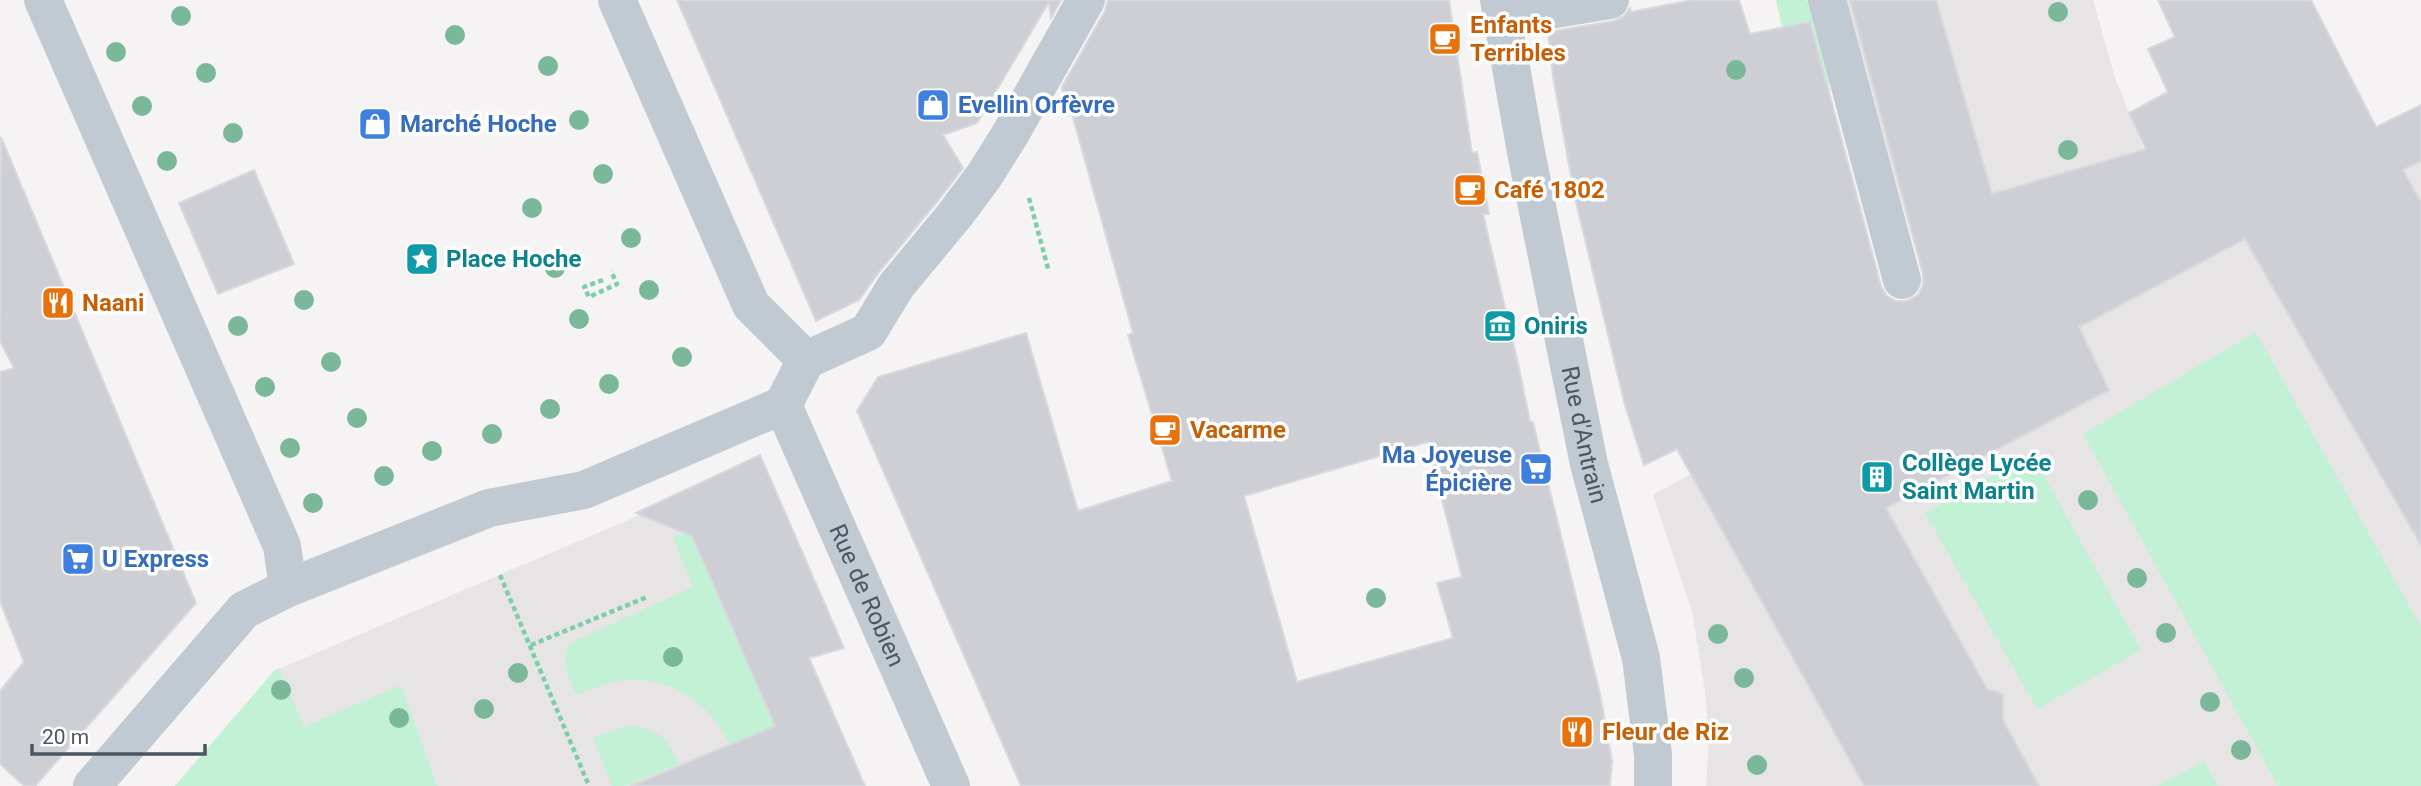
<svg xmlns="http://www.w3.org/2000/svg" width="2421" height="786" viewBox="0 0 2421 786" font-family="Roboto,sans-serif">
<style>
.education{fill:#e6e4e5}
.green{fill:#c3f1d5}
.building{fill:#cdcfd5;stroke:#d7d9de;stroke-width:2;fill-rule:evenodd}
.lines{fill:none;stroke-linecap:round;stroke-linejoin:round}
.path{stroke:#7ad0a6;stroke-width:4.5;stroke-dasharray:5 3.5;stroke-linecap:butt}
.minor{stroke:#c1cad2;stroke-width:38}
.tree{fill:#7bb799}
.labels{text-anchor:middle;stroke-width:7;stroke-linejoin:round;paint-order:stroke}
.food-label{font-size:24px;font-weight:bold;fill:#c56008;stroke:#fff;text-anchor:start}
.shop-label{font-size:24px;font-weight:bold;fill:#366cbe;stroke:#fff;text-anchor:start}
.culture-label{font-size:24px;font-weight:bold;fill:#0d838f;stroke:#fff;text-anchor:start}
.street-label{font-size:24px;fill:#4a5661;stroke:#fff}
</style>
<rect width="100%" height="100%" fill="#f5f3f3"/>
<g class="education">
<path d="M 1844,0 L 2093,0 L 2115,78 L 2169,211 L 2246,191 L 2421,105 L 2421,786 L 1706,786 L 1709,737 L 1705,691 L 1692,611 L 1653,495 L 1914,350 L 1934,315 Z"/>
<path d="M 666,504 L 669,525 L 681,532 L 689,530 L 770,715 L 816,786 L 175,786 L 274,671 Z"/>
</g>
<g class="green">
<path d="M 1776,0 L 1806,0 L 1814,6 L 1822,24 L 1837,149 L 1782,28 Z"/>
<path d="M 2256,332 L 2421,627 L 2421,786 L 2278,786 L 2083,434 Z"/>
<path d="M 2032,454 L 2141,650 L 2037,709 L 1925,513 Z"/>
<path d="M 689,530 L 770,715 L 783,710 L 778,786 L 757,733 L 729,744 C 710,701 667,673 618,681 C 604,683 590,690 576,695 C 569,678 563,666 566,648 L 576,640 L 693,587 L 673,538 Z"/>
<path d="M 279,668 L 304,727 L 401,685 L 437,786 L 175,786 L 274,671 Z"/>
<path d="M 625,726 C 656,727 667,737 679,764 L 625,786 L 612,786 L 593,738 Z"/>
<path d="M 2204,761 L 2218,786 L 2158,786 Z"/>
</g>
<g class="building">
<path d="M 677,0 L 1061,0 L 1051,18 L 1049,2 L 977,123 L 943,135 L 963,168 L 937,202 L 879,272 L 859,300 L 816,321 Z"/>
<path d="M 1108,0 L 1449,0 L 1472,153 L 1477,152 L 1489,214 L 1483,214 L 1518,363 L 1530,422 L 1533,422 L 1600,694 L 1612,761 L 1610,786 L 1021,786 L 857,411 L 878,377 L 1026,333 L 1078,511 L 1172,481 L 1128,335 L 1133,333 L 1072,114 L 1067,116 L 1062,87 L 1105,11 ZM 1427,442 L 1462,577 L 1437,583 L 1453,638 L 1297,682 L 1244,496 Z"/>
<path d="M 1692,0 L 1739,0 L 1750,34 L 1810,22 L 1881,286 L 1887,296 L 1896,301 L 1907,301 L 1918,295 L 1923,285 L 1923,274 L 1850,0 L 1936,0 L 1992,194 L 2146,149 L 2129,113 L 2168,92 L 2148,49 L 2175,37 L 2158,0 L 2311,0 L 2376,127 L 2421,105 L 2421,161 L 2403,170 L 2421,202 L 2421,545 L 2245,239 L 2079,327 L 2109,390 L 1886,508 L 1987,689 L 2003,694 L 2003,720 L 2039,786 L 1864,786 L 1677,449 L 1644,465 L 1625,405 L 1575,198 L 1553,76 L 1548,32 L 1614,21 L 1624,16 L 1630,8 L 1631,12 Z"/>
<path d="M 1,137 L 196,603 L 35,786 L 24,786 L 0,764 L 0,691 L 24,662 L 0,601 L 0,372 L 14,368 L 0,341 Z"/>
<path d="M 254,170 L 294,264 L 218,294 L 179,203 Z"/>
<path d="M 760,455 L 844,648 L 809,658 L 865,786 L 631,786 L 775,726 L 692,536 L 636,513 Z"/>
</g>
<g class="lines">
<g class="path">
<path d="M 1029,198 L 1049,272"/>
<path d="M 603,280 L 584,287 L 589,297 L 617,284 L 611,271"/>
<path d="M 500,575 L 589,786"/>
<path d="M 531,645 L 647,597"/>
</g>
<g class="minor">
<path d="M 43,0 L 282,546 L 288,588"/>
<path id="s1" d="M 1499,0 L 1526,152 L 1589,464 L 1641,658 L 1653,755 L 1653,786"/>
<path d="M 1827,0 L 1902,280"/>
<path d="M 1502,18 L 1610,0"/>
<path d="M 806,360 L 868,332 L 896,286 L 954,216 L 984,176 L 1011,133 L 1086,0"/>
<path id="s2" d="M 783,405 L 951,786"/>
<path d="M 92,786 L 244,610 L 288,588 L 489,508 L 584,490 L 783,405 L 806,360 L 751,305 L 617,0"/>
</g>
</g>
<g class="tree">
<circle cx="2058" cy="12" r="10"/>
<circle cx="181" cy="16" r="10"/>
<circle cx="455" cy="35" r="10"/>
<circle cx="116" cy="52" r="10"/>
<circle cx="548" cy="66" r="10"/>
<circle cx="1736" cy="70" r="10"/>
<circle cx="206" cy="73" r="10"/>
<circle cx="142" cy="106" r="10"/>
<circle cx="579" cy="120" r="10"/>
<circle cx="233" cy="133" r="10"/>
<circle cx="2068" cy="150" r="10"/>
<circle cx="167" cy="161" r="10"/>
<circle cx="603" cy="174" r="10"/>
<circle cx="532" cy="208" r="10"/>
<circle cx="631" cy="238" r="10"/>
<circle cx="555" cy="268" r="10"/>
<circle cx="649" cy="290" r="10"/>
<circle cx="304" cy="300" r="10"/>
<circle cx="579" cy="319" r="10"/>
<circle cx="238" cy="326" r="10"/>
<circle cx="682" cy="357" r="10"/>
<circle cx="331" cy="362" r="10"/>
<circle cx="609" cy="384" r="10"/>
<circle cx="265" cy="387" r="10"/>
<circle cx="550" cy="409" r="10"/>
<circle cx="357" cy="418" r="10"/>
<circle cx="492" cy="434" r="10"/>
<circle cx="290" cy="448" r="10"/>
<circle cx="432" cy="451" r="10"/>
<circle cx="384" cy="476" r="10"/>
<circle cx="2088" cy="500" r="10"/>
<circle cx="313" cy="503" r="10"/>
<circle cx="2137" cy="578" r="10"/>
<circle cx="1376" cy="598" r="10"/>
<circle cx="2166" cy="633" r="10"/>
<circle cx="1718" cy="634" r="10"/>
<circle cx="673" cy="657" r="10"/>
<circle cx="518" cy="673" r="10"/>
<circle cx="1744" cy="678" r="10"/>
<circle cx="281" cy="690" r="10"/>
<circle cx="2210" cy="702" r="10"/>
<circle cx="484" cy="709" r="10"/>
<circle cx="399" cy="718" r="10"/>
<circle cx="2241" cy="750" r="10"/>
<circle cx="1757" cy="765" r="10"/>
</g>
<defs>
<symbol id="cafe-square" viewBox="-11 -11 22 22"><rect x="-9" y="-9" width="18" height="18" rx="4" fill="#e8710a" stroke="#fff"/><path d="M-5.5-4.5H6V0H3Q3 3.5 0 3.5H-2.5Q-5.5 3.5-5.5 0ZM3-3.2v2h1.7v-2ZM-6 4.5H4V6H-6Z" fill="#fff"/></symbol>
<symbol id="shop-square" viewBox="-11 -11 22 22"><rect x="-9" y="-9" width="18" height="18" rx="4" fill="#3f7fe0" stroke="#fff"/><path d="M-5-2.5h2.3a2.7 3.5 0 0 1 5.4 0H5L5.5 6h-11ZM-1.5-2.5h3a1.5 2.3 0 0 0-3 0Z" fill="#fff"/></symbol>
<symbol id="sight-square" viewBox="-11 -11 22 22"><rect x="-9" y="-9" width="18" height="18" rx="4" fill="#0f9aa8" stroke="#fff"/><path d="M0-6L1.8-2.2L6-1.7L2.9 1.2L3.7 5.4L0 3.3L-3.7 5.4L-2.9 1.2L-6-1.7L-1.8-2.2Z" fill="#fff"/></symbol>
<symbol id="restaurant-square" viewBox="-11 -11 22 22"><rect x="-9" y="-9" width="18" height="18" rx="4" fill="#e8710a" stroke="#fff"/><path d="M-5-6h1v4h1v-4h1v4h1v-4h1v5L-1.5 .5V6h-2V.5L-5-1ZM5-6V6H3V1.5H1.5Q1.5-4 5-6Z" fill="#fff"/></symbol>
<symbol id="museum-square" viewBox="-11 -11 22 22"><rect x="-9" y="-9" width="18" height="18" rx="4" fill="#0f9aa8" stroke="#fff"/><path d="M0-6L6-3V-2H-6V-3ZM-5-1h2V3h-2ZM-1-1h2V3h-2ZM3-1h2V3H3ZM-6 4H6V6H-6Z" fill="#fff"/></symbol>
<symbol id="supermarket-square" viewBox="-11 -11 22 22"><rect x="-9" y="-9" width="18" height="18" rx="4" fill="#3f7fe0" stroke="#fff"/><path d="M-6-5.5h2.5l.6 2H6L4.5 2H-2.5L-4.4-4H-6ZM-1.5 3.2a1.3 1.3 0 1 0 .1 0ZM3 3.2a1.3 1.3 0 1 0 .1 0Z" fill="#fff"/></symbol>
<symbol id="building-square" viewBox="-11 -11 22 22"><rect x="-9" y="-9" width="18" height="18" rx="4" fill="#0f9aa8" stroke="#fff"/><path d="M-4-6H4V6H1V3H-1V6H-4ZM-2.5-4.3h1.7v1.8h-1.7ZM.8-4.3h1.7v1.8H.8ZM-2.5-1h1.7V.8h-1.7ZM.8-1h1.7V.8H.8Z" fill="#fff"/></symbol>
</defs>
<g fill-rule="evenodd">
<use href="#cafe-square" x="1426" y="20" width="38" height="38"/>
<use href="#shop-square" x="914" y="86" width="38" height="38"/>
<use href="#shop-square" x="356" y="105" width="38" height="38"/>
<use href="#cafe-square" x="1451" y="171" width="38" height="38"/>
<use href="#sight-square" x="403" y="240" width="38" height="38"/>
<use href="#restaurant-square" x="39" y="284" width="38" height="38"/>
<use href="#museum-square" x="1481" y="307" width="38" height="38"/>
<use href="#cafe-square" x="1146" y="411" width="38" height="38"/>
<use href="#supermarket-square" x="1517" y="450" width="38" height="38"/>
<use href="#building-square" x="1858" y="458" width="38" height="38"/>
<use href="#supermarket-square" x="59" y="540" width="38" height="38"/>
<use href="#restaurant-square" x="1558" y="713" width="38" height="38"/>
</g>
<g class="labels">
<g class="food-label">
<text x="1470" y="33">Enfants<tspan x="1470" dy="28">Terribles</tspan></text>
<text x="1494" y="198">Café 1802</text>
<text x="82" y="311">Naani</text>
<text x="1190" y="438">Vacarme</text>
<text x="1602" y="740">Fleur de Riz</text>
</g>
<g class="shop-label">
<text x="958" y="113">Evellin Orfèvre</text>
<text x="400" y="132">Marché Hoche</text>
<text x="1512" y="463" text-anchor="end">Ma Joyeuse<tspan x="1512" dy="28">Épicière</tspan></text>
<text x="102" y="567">U Express</text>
</g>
<g class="culture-label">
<text x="446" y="267">Place Hoche</text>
<text x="1524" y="334">Oniris</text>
<text x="1902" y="471">Collège Lycée<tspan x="1902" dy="28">Saint Martin</tspan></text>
</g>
<g class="street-label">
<text dy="8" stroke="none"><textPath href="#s1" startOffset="443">Rue d'Antrain</textPath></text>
<text dy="8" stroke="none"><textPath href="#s2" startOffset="208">Rue de Robien</textPath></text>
</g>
</g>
<path d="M32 744v10h173v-10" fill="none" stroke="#4a5661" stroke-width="3.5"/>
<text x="42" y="744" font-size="21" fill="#4a5661" stroke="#ffffff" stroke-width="5" paint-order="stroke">20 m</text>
</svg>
